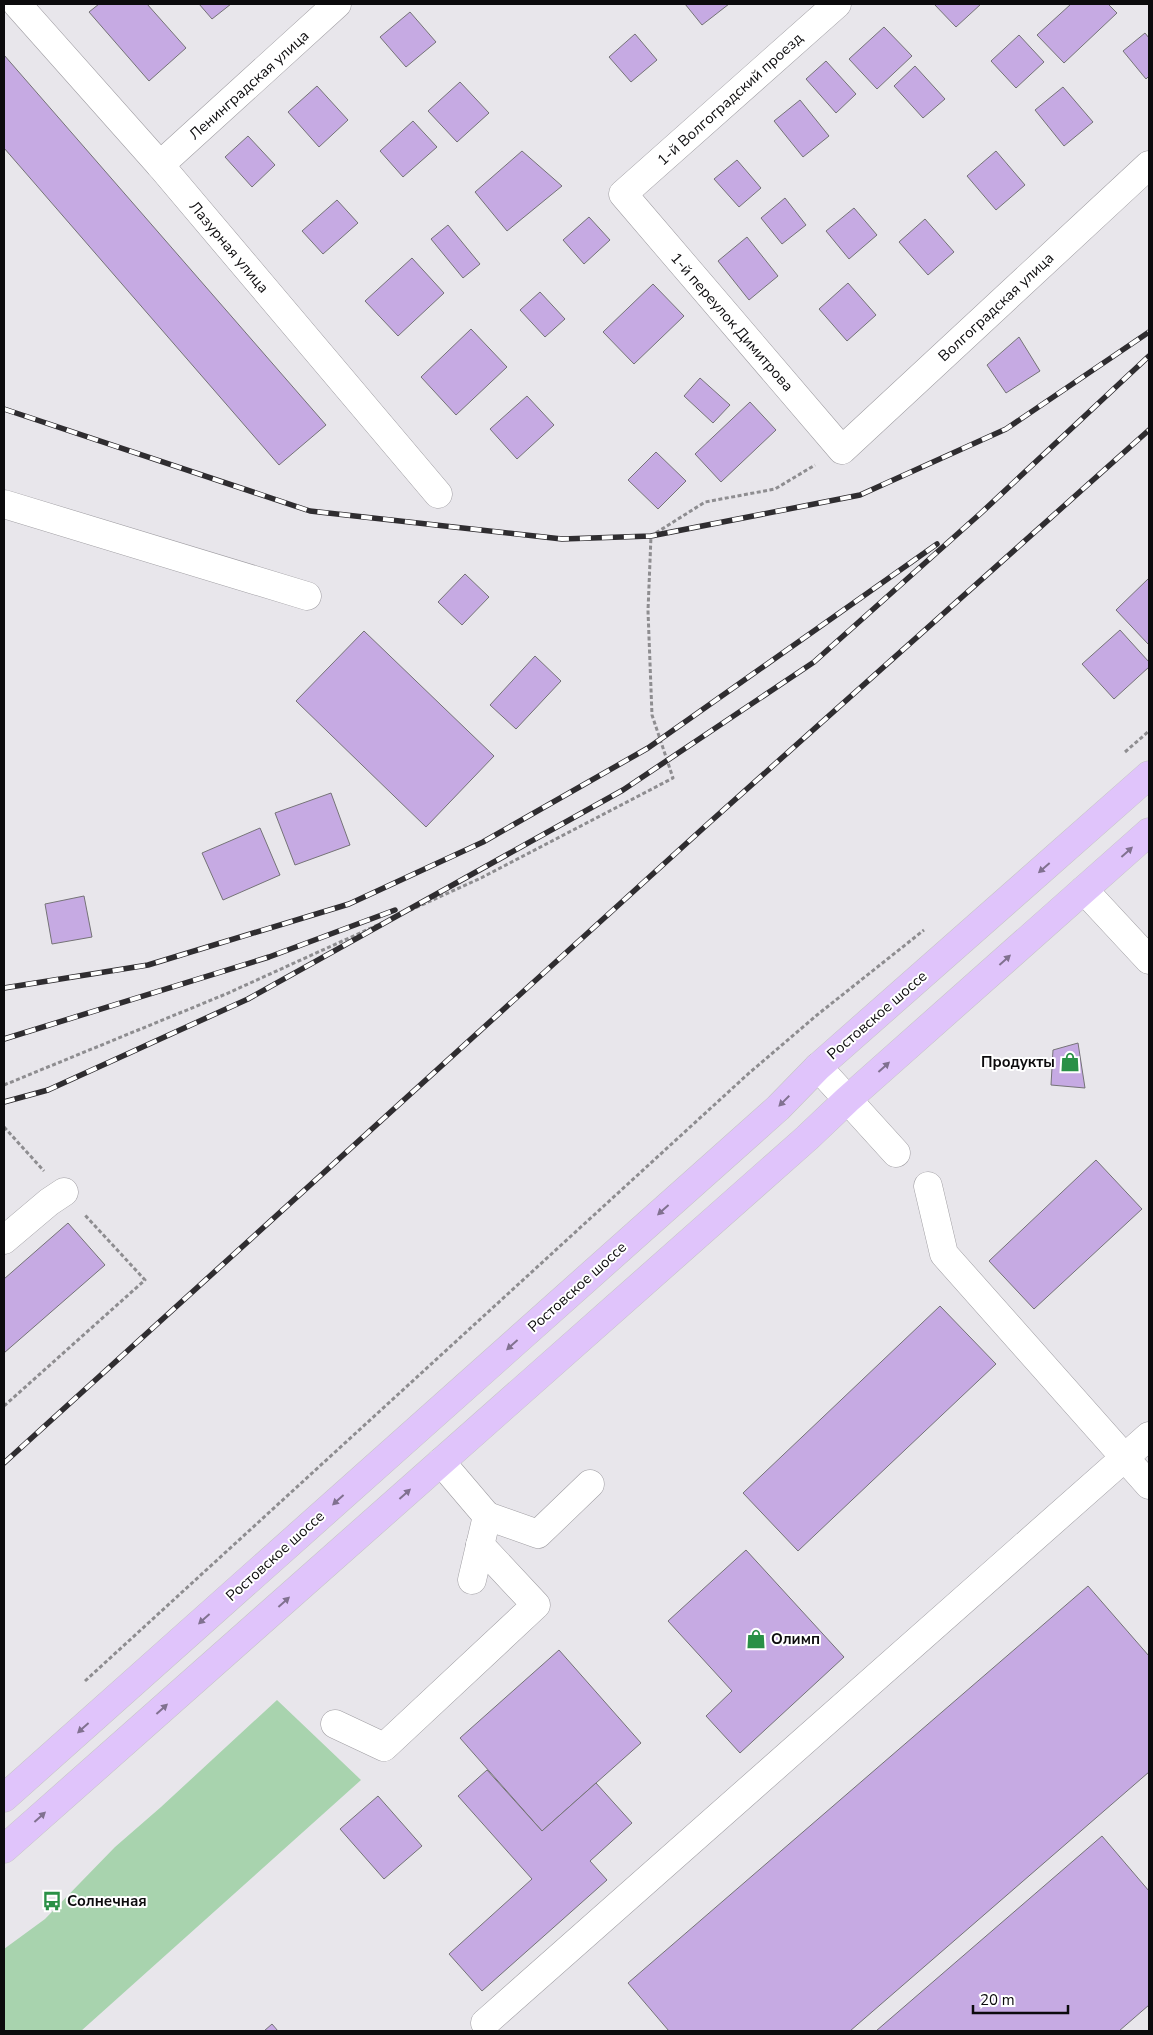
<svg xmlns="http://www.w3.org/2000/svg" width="1153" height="2035" viewBox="0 0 1153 2035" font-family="'Nunito Sans',sans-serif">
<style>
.green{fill:#a8d3ae}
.building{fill:#c6aae3;stroke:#757377}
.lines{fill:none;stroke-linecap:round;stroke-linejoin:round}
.minor-casing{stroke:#9f9da2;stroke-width:29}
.major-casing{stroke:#c5c4c5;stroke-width:29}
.path{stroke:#8e8d90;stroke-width:3;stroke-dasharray:4 2.5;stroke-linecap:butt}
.minor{stroke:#fff;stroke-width:28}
.major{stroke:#e0c4fb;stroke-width:28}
.rail-casing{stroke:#2f2d30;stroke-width:5.5}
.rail{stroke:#fff;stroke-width:4;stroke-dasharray:11;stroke-linecap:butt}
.oneway{fill:#817190}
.labels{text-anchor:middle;stroke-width:4;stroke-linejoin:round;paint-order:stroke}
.street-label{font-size:15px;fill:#0c0b0d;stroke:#fff}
.poi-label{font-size:15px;font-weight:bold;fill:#0c0b0d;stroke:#fff;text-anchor:start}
</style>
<rect width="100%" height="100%" fill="#e8e6eb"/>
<path class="green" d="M 277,1700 L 361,1780 L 81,2031 L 4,2031 L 4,1949 L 45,1919 L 115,1847 L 161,1807 Z"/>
<g class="building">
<path d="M 99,4 L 147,4 L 186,48 L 149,81 L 89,12 Z"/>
<path d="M 199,4 L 231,4 L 212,19 Z"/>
<path d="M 685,4 L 729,4 L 702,25 Z"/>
<path d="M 934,4 L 981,4 L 956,27 Z"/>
<path d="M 1071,4 L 1108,4 L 1117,13 L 1064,63 L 1037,35 Z"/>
<path d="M 410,12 L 436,42 L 406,67 L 380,37 Z"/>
<path d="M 884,27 L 912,56 L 877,89 L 849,59 Z"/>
<path d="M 1145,33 L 1149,38 L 1149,76 L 1146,79 L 1123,51 Z"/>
<path d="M 635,34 L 657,60 L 631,82 L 609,57 Z"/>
<path d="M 1019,35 L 1044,62 L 1016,88 L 991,61 Z"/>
<path d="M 4,55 L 326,425 L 279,465 L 4,148 Z"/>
<path d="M 826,61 L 856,94 L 836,113 L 806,79 Z"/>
<path d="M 915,66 L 945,99 L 923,118 L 894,86 Z"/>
<path d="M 460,82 L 489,113 L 457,142 L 428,111 Z"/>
<path d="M 317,86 L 348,120 L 319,147 L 288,112 Z"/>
<path d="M 1063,87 L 1093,122 L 1064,146 L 1035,110 Z"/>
<path d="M 800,100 L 829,136 L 803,157 L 774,121 Z"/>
<path d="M 413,121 L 437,147 L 403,177 L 380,151 Z"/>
<path d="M 248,136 L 275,165 L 252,187 L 225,157 Z"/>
<path d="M 522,151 L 562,186 L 507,231 L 475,192 Z"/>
<path d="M 996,151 L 1025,185 L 996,210 L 967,176 Z"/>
<path d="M 737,160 L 761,188 L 739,207 L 714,179 Z"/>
<path d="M 785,198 L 806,225 L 782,244 L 761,218 Z"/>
<path d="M 337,200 L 358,223 L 323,254 L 302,231 Z"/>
<path d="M 854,208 L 877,235 L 849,259 L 826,231 Z"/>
<path d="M 589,217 L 610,240 L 584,264 L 563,240 Z"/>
<path d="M 925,219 L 954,252 L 928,275 L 899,242 Z"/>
<path d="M 448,225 L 480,264 L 463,278 L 431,239 Z"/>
<path d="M 747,237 L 778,276 L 749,300 L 718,261 Z"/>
<path d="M 412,258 L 444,293 L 398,336 L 365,301 Z"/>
<path d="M 848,283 L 876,315 L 847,341 L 819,309 Z"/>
<path d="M 653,284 L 684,316 L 634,364 L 603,332 Z"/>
<path d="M 540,292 L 565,319 L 545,337 L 520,310 Z"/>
<path d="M 471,329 L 507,367 L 456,415 L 421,377 Z"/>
<path d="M 1019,337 L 1040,371 L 1006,393 L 987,365 Z"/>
<path d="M 700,378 L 730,405 L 713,423 L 684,396 Z"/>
<path d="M 527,396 L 554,425 L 517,459 L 490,429 Z"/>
<path d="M 750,402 L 776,430 L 721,482 L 695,454 Z"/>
<path d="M 656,452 L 686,481 L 658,509 L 628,480 Z"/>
<path d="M 465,574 L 489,597 L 462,625 L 438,602 Z"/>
<path d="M 1149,578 L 1149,643 L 1148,644 L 1116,610 Z"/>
<path d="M 1120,630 L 1149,662 L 1149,667 L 1114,699 L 1082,664 Z"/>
<path d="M 364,631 L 494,756 L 426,827 L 296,701 Z"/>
<path d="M 535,656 L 561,681 L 516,729 L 490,705 Z"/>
<path d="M 331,793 L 350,845 L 295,865 L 275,813 Z"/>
<path d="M 260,828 L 280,875 L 223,900 L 202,853 Z"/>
<path d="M 84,896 L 92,937 L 52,944 L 45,904 Z"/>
<path d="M 1078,1043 L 1085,1088 L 1051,1085 L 1053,1050 Z"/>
<path d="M 1096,1160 L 1142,1209 L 1034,1309 L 989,1261 Z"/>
<path d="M 68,1223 L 105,1265 L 4,1353 L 4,1279 Z"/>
<path d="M 940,1306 L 996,1364 L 798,1551 L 743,1493 Z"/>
<path d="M 746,1550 L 844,1657 L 740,1753 L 706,1716 L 732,1691 L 668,1621 Z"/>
<path d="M 1088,1586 L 1149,1656 L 1149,1772 L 850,2031 L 669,2031 L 628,1983 Z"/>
<path d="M 559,1650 L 641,1743 L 542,1831 L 460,1738 Z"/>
<path d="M 487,1770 L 542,1831 L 596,1783 L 632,1823 L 590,1861 L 607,1880 L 482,1991 L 449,1954 L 532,1879 L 458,1796 Z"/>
<path d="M 378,1796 L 422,1846 L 384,1879 L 340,1829 Z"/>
<path d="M 1102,1836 L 1149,1891 L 1149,2005 L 1119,2031 L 876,2031 Z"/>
<path d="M 272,2024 L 278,2031 L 264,2031 Z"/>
</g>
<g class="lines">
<defs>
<g id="minor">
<path d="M 17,4 L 160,165 L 438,494"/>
<path d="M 837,4 L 623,194 L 842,450 L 1149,165"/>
<path d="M 160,165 L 337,4"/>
<path d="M 4,504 L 307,596"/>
<path d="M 1084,890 L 1149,960"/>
<path d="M 818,1067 L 896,1153"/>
<path d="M 928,1186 L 944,1254 L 1149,1485"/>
<path d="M 4,1240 L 49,1202 L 64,1192"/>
<path d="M 441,1462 L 487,1516 L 472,1580"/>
<path d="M 487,1516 L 538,1534 L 590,1484"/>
<path d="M 335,1724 L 384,1747 L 536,1605 L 480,1545"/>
<path d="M 485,2023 L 1149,1436"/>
</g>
<g id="major">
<path d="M 4,1798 L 778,1108 L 818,1067 L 1149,775"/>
<path d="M 4,1849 L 807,1138 L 847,1100 L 1149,832"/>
</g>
</defs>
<use href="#minor" class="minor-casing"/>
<use href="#major" class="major-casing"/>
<g class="path">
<path d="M 1125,752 L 1149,731"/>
<path d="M 4,1085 L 226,994 L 481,878 L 673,778 L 652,715 L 648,611 L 651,536 L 705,502 L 775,489 L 815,465"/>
<path d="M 4,1127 L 44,1171"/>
<path d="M 4,1406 L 145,1280 L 84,1214"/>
<path d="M 85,1681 L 748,1074 L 817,1015 L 924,930"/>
</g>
<use href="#minor" class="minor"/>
<use href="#major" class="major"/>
<defs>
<g id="rail">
<path d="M 4,409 L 310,511 L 562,539 L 651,536 L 860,495 L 1006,429 L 1149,332"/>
<path d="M 4,988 L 148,965 L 349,904 L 483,842 L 648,748 L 937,544"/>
<path d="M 4,1039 L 269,957 L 395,910"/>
<path d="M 4,1102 L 48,1090 L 248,999 L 623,790 L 814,662 L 981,513 L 1149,356"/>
<path d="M 4,1463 L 710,822 L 1149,430"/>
</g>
</defs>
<use href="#rail" class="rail-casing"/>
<use href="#rail" class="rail"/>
</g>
<defs><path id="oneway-solid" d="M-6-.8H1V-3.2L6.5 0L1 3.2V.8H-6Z" transform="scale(1.25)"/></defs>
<g class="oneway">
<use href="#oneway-solid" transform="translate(1127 852) rotate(-42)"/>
<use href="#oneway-solid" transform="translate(1044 868) rotate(139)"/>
<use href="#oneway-solid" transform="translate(1005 960) rotate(-42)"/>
<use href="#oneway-solid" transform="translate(884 1067) rotate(-42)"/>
<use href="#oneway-solid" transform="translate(784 1101) rotate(135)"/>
<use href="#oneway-solid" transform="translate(663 1210) rotate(138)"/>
<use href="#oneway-solid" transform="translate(512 1345) rotate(138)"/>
<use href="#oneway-solid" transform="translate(405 1494) rotate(-42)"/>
<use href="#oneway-solid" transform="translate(338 1500) rotate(138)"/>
<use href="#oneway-solid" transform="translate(284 1602) rotate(-42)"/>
<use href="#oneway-solid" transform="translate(204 1619) rotate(138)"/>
<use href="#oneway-solid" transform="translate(162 1709) rotate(-42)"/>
<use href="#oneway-solid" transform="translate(83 1728) rotate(138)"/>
<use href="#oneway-solid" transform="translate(40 1817) rotate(-42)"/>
</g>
<defs>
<symbol id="shop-bare" viewBox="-9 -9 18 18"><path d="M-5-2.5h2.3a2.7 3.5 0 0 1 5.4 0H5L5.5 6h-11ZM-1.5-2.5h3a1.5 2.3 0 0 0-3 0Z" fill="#299046" stroke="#fff" stroke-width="2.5" paint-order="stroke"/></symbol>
<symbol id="bus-bare" viewBox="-9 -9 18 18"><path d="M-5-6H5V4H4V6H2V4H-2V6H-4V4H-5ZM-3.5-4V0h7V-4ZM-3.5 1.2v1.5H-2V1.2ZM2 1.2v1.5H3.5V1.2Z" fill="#299046" stroke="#fff" stroke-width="2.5" paint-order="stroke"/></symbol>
</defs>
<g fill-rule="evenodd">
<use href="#shop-bare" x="1056" y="1048" width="28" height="28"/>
<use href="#shop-bare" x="742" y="1625" width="28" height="28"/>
<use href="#bus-bare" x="38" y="1887" width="28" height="28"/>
</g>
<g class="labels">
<g class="street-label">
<text transform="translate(249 85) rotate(-42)" y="5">Ленинградская улица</text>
<text transform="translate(730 99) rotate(-42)" y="5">1-й Волгоградский проезд</text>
<text transform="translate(229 247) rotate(50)" y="5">Лазурная улица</text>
<text transform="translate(996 307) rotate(-43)" y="5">Волгоградская улица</text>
<text transform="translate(732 322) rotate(49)" y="5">1-й переулок Димитрова</text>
<text transform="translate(877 1015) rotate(-41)" y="5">Ростовское шоссе</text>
<text transform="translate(577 1287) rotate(-42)" y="5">Ростовское шоссе</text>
<text transform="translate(275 1556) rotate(-42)" y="5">Ростовское шоссе</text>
</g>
<g class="poi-label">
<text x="1055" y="1067" text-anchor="end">Продукты</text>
<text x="771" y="1644">Олимп</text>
<text x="67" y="1906">Солнечная</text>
</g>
</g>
<rect width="1153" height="2035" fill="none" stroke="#0c0b0d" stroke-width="10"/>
<path d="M973 2005v8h95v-8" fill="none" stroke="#0c0b0d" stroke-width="2.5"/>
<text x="980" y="2005" font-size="15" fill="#0c0b0d" stroke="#ffffff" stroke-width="4" paint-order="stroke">20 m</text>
</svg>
